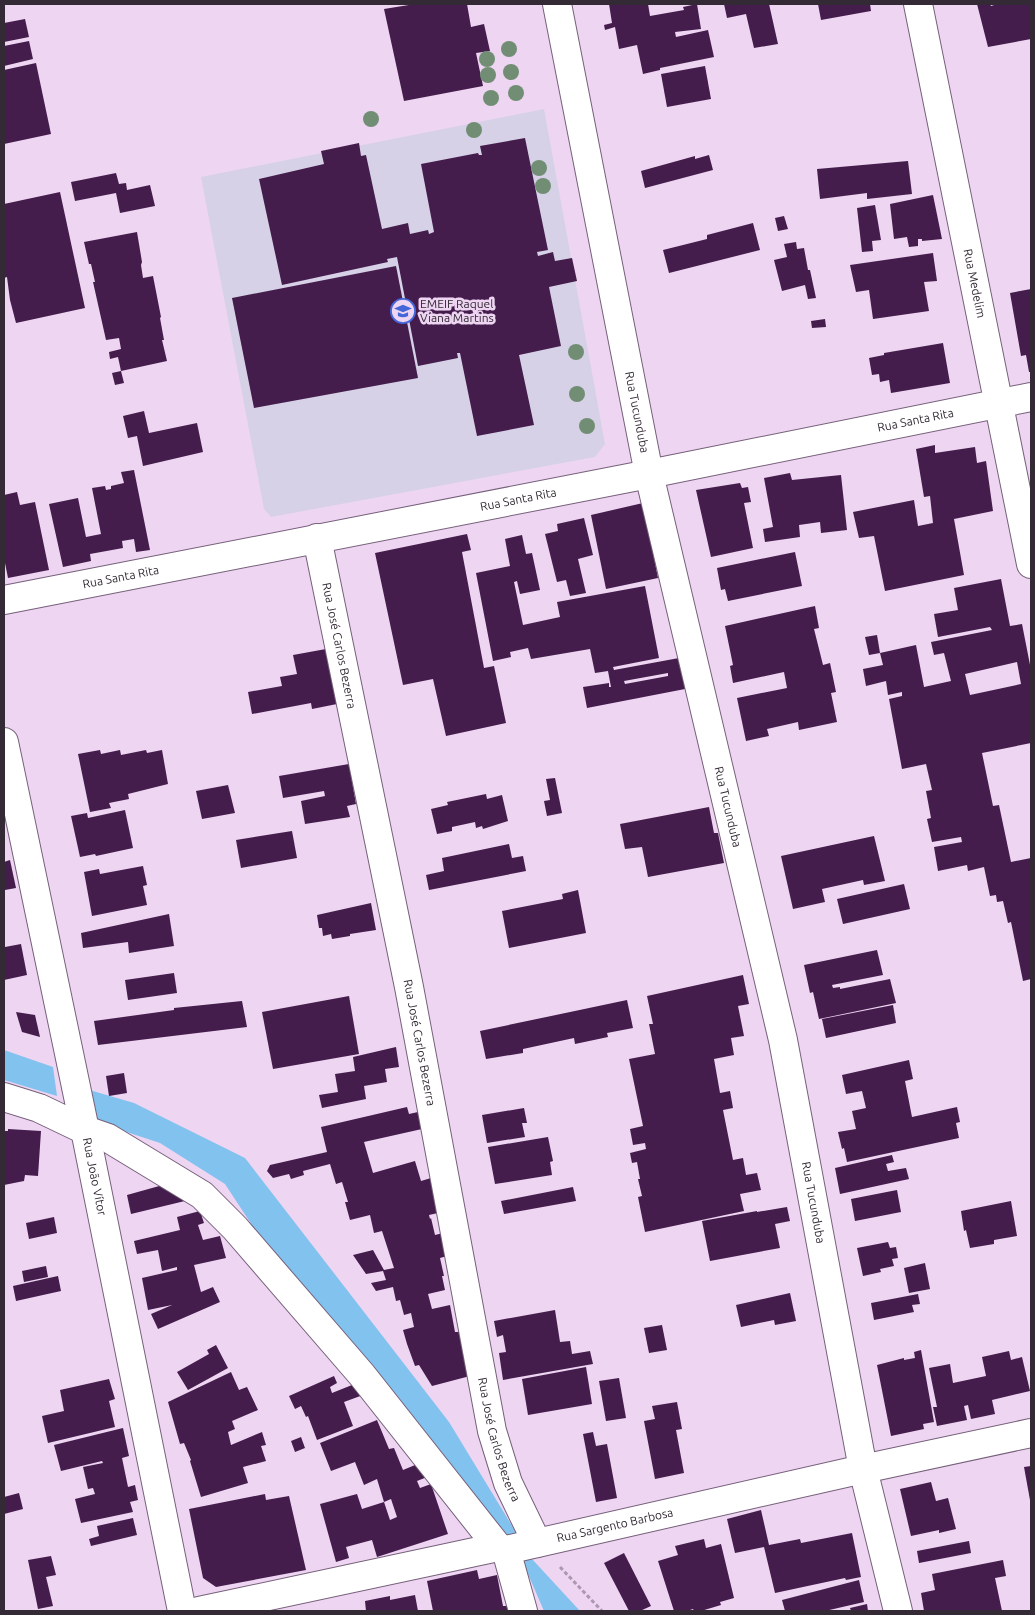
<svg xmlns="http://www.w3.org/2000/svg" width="1035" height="1615" viewBox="0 0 1035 1615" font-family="Ubuntu,sans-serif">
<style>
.education{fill:#d7d1e7}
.water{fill:#82c2ef}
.building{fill:#441d4c;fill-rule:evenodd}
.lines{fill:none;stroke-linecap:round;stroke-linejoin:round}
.street-casing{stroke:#76607a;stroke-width:30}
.path{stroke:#ac99b0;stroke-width:3;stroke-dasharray:4 2.5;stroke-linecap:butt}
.street{stroke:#fff;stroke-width:28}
.tree{fill:#718e74}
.labels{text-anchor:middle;stroke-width:5;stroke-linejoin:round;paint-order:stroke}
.street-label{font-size:12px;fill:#332a35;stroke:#eed5f2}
.poi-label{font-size:12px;fill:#332a35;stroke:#eed5f2;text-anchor:start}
</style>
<rect width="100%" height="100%" fill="#eed5f2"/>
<path class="education" d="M 544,109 L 605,444 L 595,457 L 271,517 L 264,509 L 201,177 Z"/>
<g class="water">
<path d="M 4,1050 L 53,1067 L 57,1096 L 4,1080 Z"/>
<path d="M 86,1089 L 134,1103 L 245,1158 L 449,1422 L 517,1534 L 499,1539 L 263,1242 L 225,1184 L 160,1143 L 87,1119 Z"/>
<path d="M 532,1559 L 580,1611 L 544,1611 L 522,1560 Z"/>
</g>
<g class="building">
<path d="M 415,4 L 467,4 L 471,27 L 484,24 L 490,51 L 476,53 L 483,86 L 404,101 L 384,9 Z"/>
<path d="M 609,4 L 648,4 L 650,16 L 684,10 L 683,7 L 697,4 L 701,29 L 675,32 L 676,37 L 708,30 L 714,57 L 660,68 L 660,70 L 643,74 L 637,45 L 619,49 L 615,27 L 605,30 L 604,25 L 612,23 Z"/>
<path d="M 724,4 L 769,4 L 778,44 L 754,48 L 746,14 L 727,18 Z"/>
<path d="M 818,4 L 870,4 L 871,11 L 821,20 Z"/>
<path d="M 977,4 L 990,4 L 991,6 L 994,5 L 994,4 L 1031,4 L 1031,39 L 988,47 Z"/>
<path d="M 25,19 L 29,37 L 4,42 L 4,23 Z"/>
<path d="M 29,41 L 33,59 L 4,66 L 4,46 Z"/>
<path d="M 36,63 L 51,134 L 4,144 L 4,70 Z"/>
<path d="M 705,66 L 711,99 L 667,107 L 661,74 Z"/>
<path d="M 525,138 L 548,250 L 537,252 L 538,256 L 553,252 L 555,261 L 572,258 L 577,281 L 549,287 L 561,346 L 519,355 L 534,425 L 477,436 L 460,353 L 457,353 L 458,358 L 418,366 L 397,257 L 387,259 L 388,262 L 282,285 L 259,179 L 324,164 L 321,151 L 359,143 L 361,156 L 366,155 L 382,229 L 408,223 L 410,234 L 428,230 L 429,234 L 434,232 L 421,164 L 478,153 L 479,155 L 482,155 L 480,146 Z"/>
<path d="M 709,155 L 713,170 L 645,188 L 641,171 L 695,156 L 695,159 Z"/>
<path d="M 908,161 L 912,194 L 867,199 L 867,193 L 820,199 L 817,169 Z"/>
<path d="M 116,173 L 119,184 L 126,183 L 127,190 L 150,185 L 155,206 L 120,213 L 116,193 L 75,201 L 71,182 Z"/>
<path d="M 60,192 L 85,308 L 16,323 L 10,300 L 7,277 L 4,278 L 4,204 Z"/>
<path d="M 933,195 L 942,239 L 922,241 L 922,239 L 918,239 L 918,246 L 909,247 L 907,237 L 894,239 L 890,204 Z"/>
<path d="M 875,205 L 881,240 L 872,241 L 873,251 L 862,252 L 857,208 Z"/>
<path d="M 784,216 L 788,229 L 778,231 L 775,218 Z"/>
<path d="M 753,223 L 760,250 L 669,273 L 663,250 L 707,239 L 707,235 Z"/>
<path d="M 137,232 L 142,262 L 141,265 L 143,278 L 153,276 L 161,317 L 160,318 L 164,340 L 162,340 L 167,361 L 121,371 L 118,357 L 110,359 L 109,352 L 121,349 L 119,338 L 106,340 L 93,282 L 95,282 L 91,264 L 89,264 L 84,242 Z"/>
<path d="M 796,242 L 797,249 L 804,248 L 808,270 L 810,270 L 816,298 L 808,299 L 805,285 L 782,291 L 774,260 L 787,257 L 784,244 Z"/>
<path d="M 933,253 L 937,281 L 924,282 L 929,311 L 873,319 L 869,290 L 856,292 L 850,265 Z"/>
<path d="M 396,266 L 418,378 L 254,408 L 232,298 Z"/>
<path d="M 1031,289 L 1031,372 L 1029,372 L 1026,355 L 1021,356 L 1010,293 Z"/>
<path d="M 825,319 L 826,327 L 812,328 L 811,321 Z"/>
<path d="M 943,343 L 950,383 L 891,393 L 889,380 L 880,382 L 879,374 L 872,375 L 869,358 L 884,355 L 884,353 Z"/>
<path d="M 121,371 L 124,383 L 115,385 L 112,373 Z"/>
<path d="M 144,411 L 149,433 L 197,423 L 203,452 L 143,466 L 137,436 L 128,438 L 123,416 Z"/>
<path d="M 935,445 L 935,453 L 975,447 L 977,463 L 986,461 L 993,511 L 954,519 L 964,575 L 885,591 L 874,536 L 859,538 L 853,512 L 914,500 L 918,526 L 933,523 L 930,496 L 924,497 L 916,449 Z"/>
<path d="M 134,470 L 150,550 L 136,552 L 134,539 L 122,541 L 123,548 L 90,554 L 91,561 L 63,567 L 49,504 L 78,498 L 86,537 L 101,534 L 92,488 L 105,486 L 106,490 L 111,489 L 111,486 L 124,483 L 121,472 Z"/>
<path d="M 790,473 L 792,480 L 841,475 L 847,530 L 821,533 L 820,522 L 799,525 L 800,537 L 765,542 L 763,529 L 773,527 L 764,478 Z"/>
<path d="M 740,483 L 742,488 L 748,487 L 751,502 L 744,503 L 753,548 L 711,557 L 696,490 Z"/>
<path d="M 17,492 L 20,505 L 35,502 L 49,570 L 8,578 L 4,558 L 4,495 Z"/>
<path d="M 643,503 L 658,578 L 606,589 L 591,515 Z"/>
<path d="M 584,518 L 593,555 L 578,559 L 586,593 L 570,596 L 566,580 L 557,582 L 545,534 L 558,531 L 557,524 Z"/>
<path d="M 467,534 L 471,550 L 462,552 L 484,668 L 494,666 L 506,723 L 446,736 L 433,679 L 403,685 L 375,553 Z"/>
<path d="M 522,535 L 526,554 L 532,553 L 540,590 L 520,594 L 517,581 L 514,582 L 523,625 L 560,617 L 557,602 L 645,586 L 659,658 L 613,667 L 614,670 L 679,658 L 685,689 L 587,708 L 583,687 L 609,683 L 609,687 L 611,687 L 608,671 L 595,673 L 590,649 L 531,659 L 528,648 L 510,652 L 511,657 L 493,661 L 476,573 L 510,566 L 505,539 ZM 668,673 L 668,676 L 625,684 L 624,681 Z"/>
<path d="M 795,552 L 802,586 L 728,601 L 725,589 L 721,590 L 717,568 Z"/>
<path d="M 1001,579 L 1010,626 L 1022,624 L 1031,670 L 1031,743 L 982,753 L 993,806 L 999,805 L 1011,862 L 1031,858 L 1031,979 L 1023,981 L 1011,922 L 1008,923 L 1003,901 L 997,902 L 996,895 L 990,896 L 984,867 L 968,871 L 967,865 L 938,871 L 934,847 L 962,842 L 961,837 L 932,842 L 927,819 L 931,818 L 926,791 L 932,790 L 926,764 L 902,769 L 889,699 L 902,696 L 902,692 L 888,695 L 886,681 L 866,686 L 863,669 L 883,665 L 880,653 L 916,645 L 924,687 L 951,681 L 944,653 L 934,655 L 931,642 L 992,630 L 990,627 L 938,637 L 934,614 L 958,610 L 954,588 ZM 1017,662 L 1021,684 L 970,695 L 965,674 Z"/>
<path d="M 815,606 L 819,628 L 814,629 L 823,665 L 830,663 L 836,692 L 831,693 L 837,722 L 799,730 L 798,722 L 767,729 L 769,736 L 746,741 L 737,698 L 787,688 L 784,672 L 733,683 L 730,666 L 733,665 L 725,626 Z"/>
<path d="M 877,635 L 880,653 L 869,655 L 865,637 Z"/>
<path d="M 326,649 L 337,704 L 312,709 L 311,703 L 252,714 L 248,692 L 282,686 L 280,677 L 297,674 L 293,655 Z"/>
<path d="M 100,750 L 101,754 L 120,750 L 121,755 L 146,750 L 147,753 L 162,750 L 168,784 L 128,794 L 129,799 L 109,803 L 111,808 L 90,812 L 78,754 Z"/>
<path d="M 349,764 L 356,804 L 347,806 L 350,817 L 305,824 L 301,801 L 325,796 L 324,791 L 283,798 L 279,776 Z"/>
<path d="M 555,778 L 562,813 L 547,816 L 544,801 L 550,800 L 546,779 Z"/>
<path d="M 228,785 L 235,813 L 202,819 L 196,791 Z"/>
<path d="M 486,794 L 487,799 L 502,795 L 508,821 L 483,829 L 482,826 L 476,828 L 475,822 L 452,827 L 452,831 L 437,834 L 431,809 L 448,805 L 447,802 Z"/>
<path d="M 709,807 L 714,833 L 718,833 L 724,863 L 648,877 L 642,847 L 625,849 L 620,824 Z"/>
<path d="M 125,810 L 133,848 L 96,856 L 95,854 L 80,857 L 71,816 L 87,813 L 88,818 Z"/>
<path d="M 292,831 L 297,858 L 241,868 L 236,840 Z"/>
<path d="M 874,836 L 885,881 L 864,885 L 863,880 L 822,889 L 825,902 L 793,909 L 781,856 Z"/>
<path d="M 509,844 L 512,858 L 523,856 L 526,871 L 429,890 L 426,875 L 444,871 L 442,858 Z"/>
<path d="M 10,860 L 16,888 L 5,890 L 4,862 Z"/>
<path d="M 143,866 L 147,885 L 143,886 L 147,905 L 92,916 L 84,872 L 99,869 L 100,874 Z"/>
<path d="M 904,884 L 910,909 L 843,924 L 837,899 Z"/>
<path d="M 578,890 L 586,933 L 509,948 L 502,911 L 563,899 L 562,894 Z"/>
<path d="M 371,903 L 376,930 L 350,934 L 350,936 L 332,939 L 331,934 L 323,936 L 322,928 L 319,928 L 317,915 Z"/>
<path d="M 169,914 L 174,946 L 129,953 L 128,942 L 83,948 L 81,933 Z"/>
<path d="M 21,944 L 27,975 L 4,980 L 5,947 Z"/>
<path d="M 877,950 L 883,975 L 832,985 L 833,988 L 840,987 L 840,989 L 890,979 L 896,1003 L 819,1019 L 813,992 L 810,993 L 804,965 Z"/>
<path d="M 174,973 L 177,993 L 128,1000 L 125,980 Z"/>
<path d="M 743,975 L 749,1004 L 738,1006 L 744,1036 L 731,1038 L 734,1055 L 714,1059 L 720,1093 L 730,1091 L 733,1108 L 723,1110 L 733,1160 L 743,1158 L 746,1175 L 757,1173 L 761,1190 L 740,1194 L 744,1211 L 645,1232 L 638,1197 L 642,1196 L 638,1179 L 640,1179 L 637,1162 L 632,1163 L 630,1153 L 646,1149 L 645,1143 L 633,1145 L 630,1129 L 643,1126 L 629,1059 L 655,1054 L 649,1024 L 653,1024 L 647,996 Z"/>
<path d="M 349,996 L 359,1054 L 273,1069 L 262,1012 Z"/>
<path d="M 627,1000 L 633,1028 L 607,1033 L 608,1037 L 575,1044 L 574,1038 L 523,1049 L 523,1053 L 486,1059 L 480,1031 Z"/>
<path d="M 242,1001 L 247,1027 L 98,1045 L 94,1021 L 174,1010 L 174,1008 Z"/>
<path d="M 893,1005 L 896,1023 L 826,1038 L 822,1019 Z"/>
<path d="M 16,1012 L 35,1015 L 40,1037 L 22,1032 Z"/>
<path d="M 396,1047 L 399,1067 L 385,1069 L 387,1082 L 364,1086 L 366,1099 L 322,1108 L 319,1095 L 338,1092 L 335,1074 L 355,1071 L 353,1057 Z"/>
<path d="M 909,1060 L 913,1079 L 905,1081 L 912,1117 L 957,1107 L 960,1122 L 956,1123 L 959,1138 L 847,1162 L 844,1148 L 842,1149 L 838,1132 L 856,1129 L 852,1111 L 866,1108 L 862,1091 L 846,1094 L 842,1075 Z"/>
<path d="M 124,1073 L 127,1093 L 109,1096 L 106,1076 Z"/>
<path d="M 407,1107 L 409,1114 L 418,1112 L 422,1129 L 364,1142 L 373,1173 L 415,1161 L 421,1181 L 431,1178 L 438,1213 L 429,1215 L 430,1219 L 431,1218 L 435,1235 L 443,1233 L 447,1256 L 440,1258 L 444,1276 L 442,1276 L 445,1290 L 428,1294 L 432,1309 L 450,1305 L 455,1332 L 459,1332 L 470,1376 L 432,1386 L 419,1365 L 415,1366 L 407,1344 L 403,1330 L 414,1327 L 411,1313 L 404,1315 L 400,1300 L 396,1301 L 393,1287 L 376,1291 L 371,1283 L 386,1280 L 383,1271 L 366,1274 L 353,1255 L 373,1250 L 384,1270 L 394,1268 L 382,1231 L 374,1233 L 370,1215 L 350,1220 L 345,1202 L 348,1202 L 342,1182 L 336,1184 L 330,1164 L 303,1171 L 304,1175 L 291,1179 L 289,1174 L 273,1178 L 267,1171 L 270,1165 L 327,1152 L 321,1127 Z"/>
<path d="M 524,1108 L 527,1123 L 522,1123 L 525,1137 L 487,1143 L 482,1115 Z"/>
<path d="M 8,1129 L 41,1131 L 38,1176 L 25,1175 L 24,1181 L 4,1185 L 4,1131 L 8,1131 Z"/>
<path d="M 548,1137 L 553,1161 L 550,1162 L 552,1175 L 495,1184 L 488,1147 Z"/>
<path d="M 892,1155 L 894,1162 L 886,1164 L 888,1171 L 906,1168 L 909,1179 L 840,1194 L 835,1168 Z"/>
<path d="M 170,1183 L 189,1200 L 131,1214 L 127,1195 Z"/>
<path d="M 573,1187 L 576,1201 L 504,1214 L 501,1201 Z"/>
<path d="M 897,1190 L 901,1212 L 855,1221 L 851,1199 Z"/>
<path d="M 1011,1201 L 1017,1236 L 994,1240 L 994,1244 L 970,1248 L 966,1230 L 964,1231 L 961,1211 Z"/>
<path d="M 787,1207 L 790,1221 L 775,1224 L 780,1248 L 710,1261 L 702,1221 L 757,1211 L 757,1212 Z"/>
<path d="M 200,1211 L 204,1223 L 198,1225 L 203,1240 L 220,1236 L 226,1258 L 194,1265 L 201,1292 L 213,1287 L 220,1302 L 158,1329 L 151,1314 L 172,1305 L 148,1310 L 142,1278 L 177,1270 L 177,1267 L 162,1271 L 158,1250 L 137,1254 L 134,1241 L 180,1230 L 177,1217 Z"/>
<path d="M 54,1217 L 57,1233 L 29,1239 L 26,1223 Z"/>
<path d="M 888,1242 L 890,1248 L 896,1247 L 898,1258 L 892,1259 L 894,1266 L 880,1269 L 881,1272 L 863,1276 L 857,1248 Z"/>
<path d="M 925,1263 L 930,1289 L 909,1293 L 904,1268 Z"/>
<path d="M 46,1266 L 48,1277 L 24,1282 L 22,1271 Z"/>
<path d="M 58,1276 L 61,1291 L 16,1301 L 13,1286 Z"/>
<path d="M 790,1293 L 796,1321 L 775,1325 L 774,1320 L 741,1327 L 736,1305 Z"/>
<path d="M 918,1294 L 920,1304 L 912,1305 L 914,1312 L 874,1320 L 871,1303 Z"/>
<path d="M 555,1310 L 560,1342 L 570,1341 L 572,1354 L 590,1351 L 593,1364 L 503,1380 L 499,1353 L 506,1352 L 503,1335 L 497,1337 L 494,1321 Z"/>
<path d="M 662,1325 L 667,1350 L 649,1353 L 644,1328 Z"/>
<path d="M 216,1345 L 228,1368 L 188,1390 L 177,1372 L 209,1354 L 207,1350 Z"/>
<path d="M 921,1350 L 934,1422 L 923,1424 L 924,1429 L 891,1436 L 877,1365 L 904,1358 L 904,1360 L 915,1358 L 914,1352 Z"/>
<path d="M 1009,1351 L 1011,1360 L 1022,1357 L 1030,1391 L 992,1400 L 995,1414 L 971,1419 L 968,1405 L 964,1406 L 967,1420 L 937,1426 L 933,1407 L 937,1407 L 929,1368 L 950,1364 L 953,1383 L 986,1376 L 982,1357 Z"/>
<path d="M 586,1367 L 592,1404 L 528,1415 L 522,1379 Z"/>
<path d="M 231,1372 L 239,1390 L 247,1387 L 258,1410 L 232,1421 L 235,1429 L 228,1432 L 231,1445 L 262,1432 L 266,1445 L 261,1446 L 266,1461 L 243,1467 L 248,1483 L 201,1497 L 190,1461 L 191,1460 L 184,1443 L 180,1444 L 168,1402 Z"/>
<path d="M 334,1376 L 337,1383 L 330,1387 L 332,1393 L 357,1383 L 363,1395 L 344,1402 L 353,1426 L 317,1440 L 308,1416 L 306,1417 L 301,1406 L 295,1409 L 289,1396 Z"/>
<path d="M 619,1378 L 626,1418 L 606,1421 L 599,1381 Z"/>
<path d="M 109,1379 L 115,1399 L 109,1401 L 115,1427 L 48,1443 L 42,1416 L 64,1411 L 60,1390 Z"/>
<path d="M 677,1402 L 682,1429 L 676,1430 L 684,1473 L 655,1479 L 644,1421 L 655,1419 L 652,1406 Z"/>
<path d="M 377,1420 L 389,1449 L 394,1448 L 403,1470 L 420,1463 L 427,1477 L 417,1481 L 420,1488 L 431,1484 L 448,1534 L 377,1557 L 372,1540 L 346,1547 L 349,1558 L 336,1562 L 320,1504 L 357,1494 L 362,1509 L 384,1502 L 377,1479 L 364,1485 L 355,1462 L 331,1471 L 320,1443 ZM 391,1499 L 397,1517 L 390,1520 L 384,1502 Z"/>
<path d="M 123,1428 L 129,1456 L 122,1458 L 128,1487 L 135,1485 L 138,1500 L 130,1502 L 133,1512 L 81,1523 L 75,1499 L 95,1494 L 93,1488 L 88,1489 L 83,1467 L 103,1463 L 102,1461 L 61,1471 L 54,1445 Z"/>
<path d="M 593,1432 L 596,1446 L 607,1444 L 617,1498 L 596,1502 L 583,1434 Z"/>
<path d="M 301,1437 L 305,1448 L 295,1452 L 291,1441 Z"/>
<path d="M 1031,1466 L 1031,1500 L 1030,1500 L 1024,1467 Z"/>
<path d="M 931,1482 L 936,1501 L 948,1498 L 956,1529 L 939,1533 L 939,1530 L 911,1536 L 900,1489 Z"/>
<path d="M 19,1493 L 23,1509 L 4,1514 L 4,1497 Z"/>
<path d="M 265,1494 L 266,1500 L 289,1496 L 306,1570 L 216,1587 L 203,1578 L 189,1509 Z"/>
<path d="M 761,1510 L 769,1545 L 800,1539 L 801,1543 L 852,1533 L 861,1577 L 846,1580 L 845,1578 L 775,1593 L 764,1547 L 735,1553 L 727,1519 Z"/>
<path d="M 133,1518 L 137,1535 L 91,1546 L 89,1539 L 99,1536 L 97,1526 Z"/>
<path d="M 704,1539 L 706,1548 L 721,1544 L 734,1598 L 720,1602 L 721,1605 L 701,1611 L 694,1611 L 693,1609 L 687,1611 L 674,1611 L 658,1561 L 678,1555 L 675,1546 Z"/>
<path d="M 969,1541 L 971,1553 L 919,1563 L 917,1551 Z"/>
<path d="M 624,1553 L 651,1606 L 640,1611 L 629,1611 L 604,1563 Z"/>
<path d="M 51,1556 L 56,1575 L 46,1577 L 53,1606 L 38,1609 L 28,1560 Z"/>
<path d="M 1003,1560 L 1006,1576 L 995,1578 L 1002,1611 L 924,1611 L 921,1593 L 935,1590 L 932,1574 Z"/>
<path d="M 477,1570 L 479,1579 L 497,1575 L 503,1606 L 507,1606 L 508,1611 L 433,1611 L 427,1581 Z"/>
<path d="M 859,1580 L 864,1602 L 825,1611 L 785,1611 L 782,1600 Z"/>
<path d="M 415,1595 L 418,1611 L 366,1611 L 365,1601 L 390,1596 L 390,1600 Z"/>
<path d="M 867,1604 L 868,1611 L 851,1611 L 850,1608 Z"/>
</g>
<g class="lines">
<defs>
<g id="street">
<path id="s1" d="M 557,4 L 649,474 L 783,1040 L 863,1469 L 898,1611"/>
<path id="s2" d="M 918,4 L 1031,564"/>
<path id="s3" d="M 317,538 L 409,987 L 492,1431 L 508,1483 L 537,1543"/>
<path id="s4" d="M 4,600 L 649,474 L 1031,397"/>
<path id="s5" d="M 4,742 L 85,1130 L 182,1611"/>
<path d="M 4,1097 L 39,1108 L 85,1130 L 108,1138 L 202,1195 L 235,1228 L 362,1375 L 498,1547"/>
<path d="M 506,1550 L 523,1611"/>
<path id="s6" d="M 199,1611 L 498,1547 L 506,1550 L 537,1543 L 863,1469 L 1031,1433"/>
</g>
</defs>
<use href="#street" class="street-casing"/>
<path class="path" d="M 560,1567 L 602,1611"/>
<use href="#street" class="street"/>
</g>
<g class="tree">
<circle cx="509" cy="49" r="8"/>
<circle cx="487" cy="59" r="8"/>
<circle cx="511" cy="72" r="8"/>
<circle cx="488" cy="75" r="8"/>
<circle cx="516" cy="93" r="8"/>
<circle cx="491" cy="98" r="8"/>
<circle cx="371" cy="119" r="8"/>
<circle cx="474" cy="130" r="8"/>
<circle cx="539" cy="168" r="8"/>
<circle cx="543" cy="186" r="8"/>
<circle cx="576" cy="352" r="8"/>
<circle cx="577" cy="394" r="8"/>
<circle cx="587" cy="426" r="8"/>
</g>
<defs>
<symbol id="school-ring" viewBox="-11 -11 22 22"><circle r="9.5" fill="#eed5f2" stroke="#4566d9" stroke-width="1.5"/><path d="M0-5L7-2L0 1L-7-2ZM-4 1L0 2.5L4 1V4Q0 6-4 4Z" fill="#4566d9"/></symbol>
</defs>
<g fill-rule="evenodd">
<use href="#school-ring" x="389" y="297" width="28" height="28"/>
</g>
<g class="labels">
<g class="street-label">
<text dy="4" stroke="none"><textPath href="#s2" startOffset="285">Rua Medelim</textPath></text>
<text dy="4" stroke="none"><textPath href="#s1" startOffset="416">Rua Tucunduba</textPath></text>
<text dy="4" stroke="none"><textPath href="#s4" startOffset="929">Rua Santa Rita</textPath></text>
<text dy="4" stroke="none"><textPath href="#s4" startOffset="524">Rua Santa Rita</textPath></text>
<text dy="4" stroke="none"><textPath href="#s4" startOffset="119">Rua Santa Rita</textPath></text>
<text dy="4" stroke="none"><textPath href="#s3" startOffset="110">Rua José Carlos Bezerra</textPath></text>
<text dy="4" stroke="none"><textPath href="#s1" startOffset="821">Rua Tucunduba</textPath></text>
<text dy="4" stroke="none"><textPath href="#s3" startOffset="515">Rua José Carlos Bezerra</textPath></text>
<text dy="4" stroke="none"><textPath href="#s5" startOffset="444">Rua João Vítor</textPath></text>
<text dy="4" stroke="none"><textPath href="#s1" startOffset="1226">Rua Tucunduba</textPath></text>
<text dy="4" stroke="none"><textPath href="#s3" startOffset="920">Rua José Carlos Bezerra</textPath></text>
<text dy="4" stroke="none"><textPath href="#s6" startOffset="426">Rua Sargento Barbosa</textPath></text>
</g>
<g class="poi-label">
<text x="420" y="308">EMEIF Raquel<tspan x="420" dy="14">Viana Martins</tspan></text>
</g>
</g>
<rect width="1035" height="1615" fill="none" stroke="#332a35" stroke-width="10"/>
</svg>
